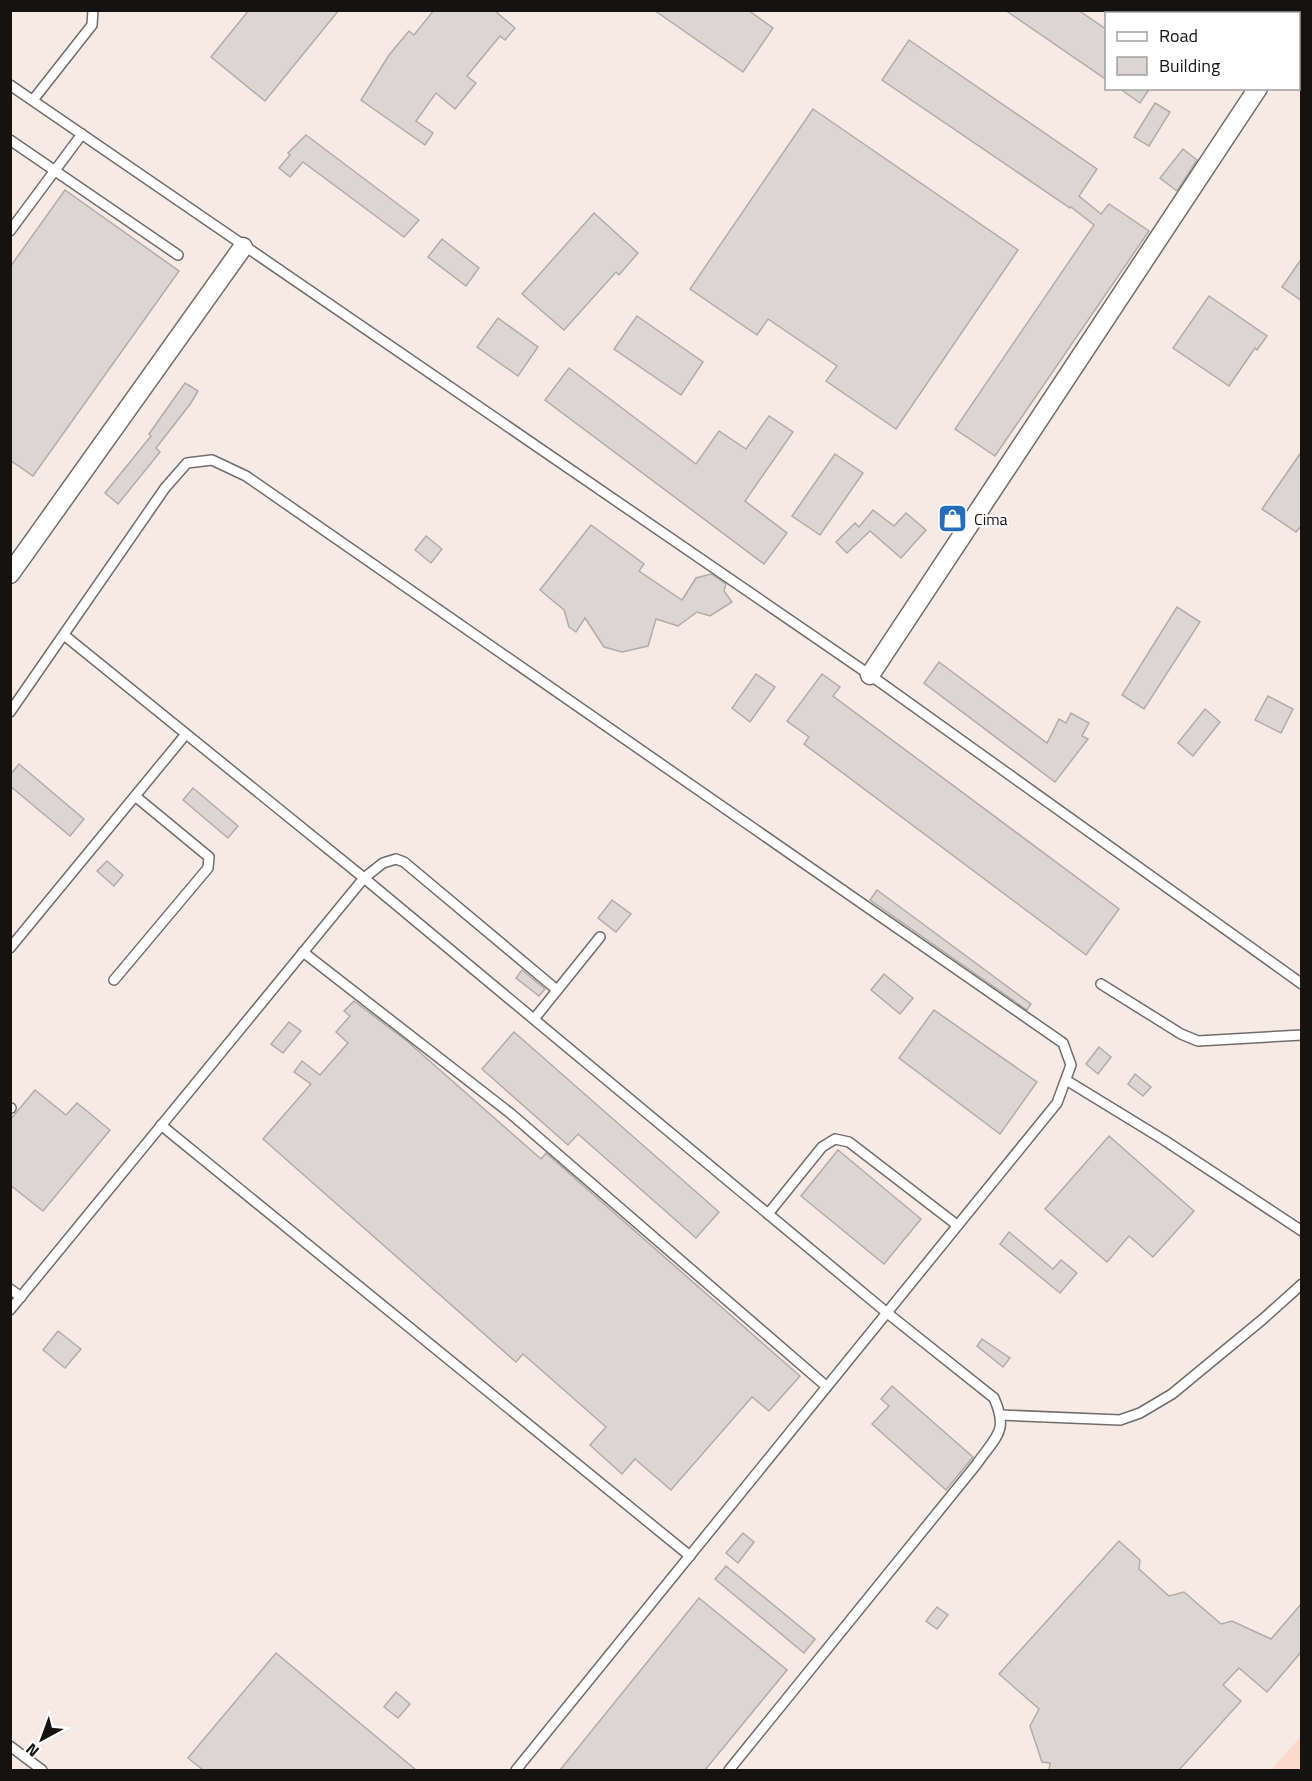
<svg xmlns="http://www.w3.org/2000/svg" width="1312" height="1781" viewBox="0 0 1312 1781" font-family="'Titillium Web',sans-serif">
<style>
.built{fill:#f7eae5;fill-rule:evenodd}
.green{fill:#fcdacb}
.building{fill:#dbd6d3;stroke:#b1acaa;stroke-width:1.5}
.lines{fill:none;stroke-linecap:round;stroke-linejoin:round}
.lane-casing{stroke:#726d6b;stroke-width:12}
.street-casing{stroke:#726d6b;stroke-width:21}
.lane{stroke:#fff;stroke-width:9}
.street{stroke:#fff;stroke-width:18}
.labels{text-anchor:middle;stroke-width:4.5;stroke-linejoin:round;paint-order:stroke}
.poi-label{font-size:16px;fill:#151312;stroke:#fff;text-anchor:start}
</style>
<rect width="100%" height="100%" fill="#fdf8f6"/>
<path class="built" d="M 11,11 L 1301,11 L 1301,1770 L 11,1770 ZM 1106,14 L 1298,14 L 1298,88 L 1106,88 Z"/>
<path class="green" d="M 1301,1736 L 1301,1770 L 1271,1770 Z"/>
<g class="building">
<path d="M 249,10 L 339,10 L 265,101 L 211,57 Z"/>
<path d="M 434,10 L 494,10 L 515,28 L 505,40 L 500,36 L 467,76 L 476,83 L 455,109 L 436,93 L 416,121 L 433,133 L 425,145 L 361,100 L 389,55 L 409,31 L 414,35 Z"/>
<path d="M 654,10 L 748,10 L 773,28 L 743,72 Z"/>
<path d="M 1005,10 L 1078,10 L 1107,30 L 1107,80 Z"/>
<path d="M 909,40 L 1097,169 L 1079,196 L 1101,214 L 1109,204 L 1149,231 L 995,456 L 955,429 L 1094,225 L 1071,207 L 1070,208 L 882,80 Z"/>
<path d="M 1119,88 L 1150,88 L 1140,103 Z"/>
<path d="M 1155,103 L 1170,112 L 1149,146 L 1134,137 Z"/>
<path d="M 813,109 L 1018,250 L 896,429 L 826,381 L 837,366 L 768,319 L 757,335 L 690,289 Z"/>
<path d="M 306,135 L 419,220 L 404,237 L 303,162 L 290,177 L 279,168 L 290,155 L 288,153 Z"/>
<path d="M 1183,149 L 1197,160 L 1177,191 L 1160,178 Z"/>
<path d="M 65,190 L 179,271 L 33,476 L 10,460 L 10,267 Z"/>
<path d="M 594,213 L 638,253 L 619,275 L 616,272 L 564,330 L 522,294 Z"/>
<path d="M 442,239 L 479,268 L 466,286 L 428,257 Z"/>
<path d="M 1302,258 L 1302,301 L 1282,287 Z"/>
<path d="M 1209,296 L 1267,336 L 1257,350 L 1255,348 L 1229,386 L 1173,348 Z"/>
<path d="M 637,316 L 703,362 L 681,395 L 614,349 Z"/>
<path d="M 498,318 L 538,347 L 518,376 L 477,347 Z"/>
<path d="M 569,368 L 696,464 L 719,431 L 746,449 L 769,416 L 793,432 L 745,501 L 787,533 L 764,564 L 545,400 Z"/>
<path d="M 185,383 L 198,391 L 191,403 L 156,448 L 160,452 L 118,504 L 105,493 L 151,436 L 149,434 Z"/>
<path d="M 1302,451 L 1302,525 L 1296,532 L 1262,509 Z"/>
<path d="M 835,454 L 863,473 L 820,535 L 792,516 Z"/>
<path d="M 873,510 L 894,526 L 906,513 L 926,530 L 901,558 L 870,531 L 847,553 L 836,542 L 855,523 L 859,527 Z"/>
<path d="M 591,525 L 644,564 L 639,571 L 682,600 L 696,578 L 711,574 L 726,584 L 724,591 L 732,602 L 710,616 L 697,612 L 678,626 L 656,619 L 648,646 L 622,652 L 604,647 L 585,618 L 576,632 L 569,627 L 564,610 L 540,590 Z"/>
<path d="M 426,536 L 442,549 L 431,563 L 415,550 Z"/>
<path d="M 1177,607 L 1200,622 L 1144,709 L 1122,695 Z"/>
<path d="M 939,662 L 1047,743 L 1059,719 L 1066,723 L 1071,713 L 1089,723 L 1082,736 L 1088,739 L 1055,782 L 924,683 Z"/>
<path d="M 756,674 L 775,687 L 750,722 L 732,708 Z"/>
<path d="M 822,674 L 840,687 L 833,696 L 1119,909 L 1086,955 L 804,744 L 809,737 L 787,721 Z"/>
<path d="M 1268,696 L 1293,709 L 1281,733 L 1255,720 Z"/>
<path d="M 1205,709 L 1220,722 L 1193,756 L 1178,743 Z"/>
<path d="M 19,764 L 84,819 L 70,836 L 10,786 L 10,775 Z"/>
<path d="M 193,788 L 238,826 L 228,838 L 183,800 Z"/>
<path d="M 107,861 L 123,875 L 114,886 L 97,871 Z"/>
<path d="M 877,890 L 1031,1004 L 1027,1010 L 870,900 Z"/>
<path d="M 612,900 L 631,914 L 616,932 L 598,918 Z"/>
<path d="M 522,970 L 545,989 L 539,996 L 516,978 Z"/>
<path d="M 884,974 L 913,998 L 900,1014 L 871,990 Z"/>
<path d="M 354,1001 L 408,1042 L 541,1159 L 546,1153 L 800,1376 L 769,1411 L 752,1397 L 671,1490 L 635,1459 L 622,1474 L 590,1445 L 606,1427 L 523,1354 L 516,1362 L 263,1139 L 311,1084 L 294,1072 L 302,1061 L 320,1075 L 348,1043 L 336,1032 L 350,1016 L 344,1011 Z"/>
<path d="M 934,1010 L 1037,1082 L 1000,1134 L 899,1058 Z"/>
<path d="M 289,1022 L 301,1031 L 283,1053 L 271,1044 Z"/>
<path d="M 514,1032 L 719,1212 L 696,1238 L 578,1134 L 568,1145 L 482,1069 Z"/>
<path d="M 1099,1047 L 1111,1057 L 1098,1074 L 1086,1064 Z"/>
<path d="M 1135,1074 L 1151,1087 L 1143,1096 L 1128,1084 Z"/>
<path d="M 35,1090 L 66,1115 L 77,1103 L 110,1130 L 43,1211 L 10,1185 L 10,1120 Z"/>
<path d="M 1109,1136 L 1194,1211 L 1153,1257 L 1129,1236 L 1107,1262 L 1045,1209 Z"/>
<path d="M 838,1150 L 921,1219 L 884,1264 L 801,1196 Z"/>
<path d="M 1009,1232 L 1053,1269 L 1061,1260 L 1077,1273 L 1060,1293 L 1000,1244 Z"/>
<path d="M 58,1331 L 81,1349 L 65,1368 L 43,1350 Z"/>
<path d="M 982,1339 L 1010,1358 L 1003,1367 L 977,1346 Z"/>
<path d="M 892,1386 L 973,1457 L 946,1490 L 872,1424 L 889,1406 L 881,1399 Z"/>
<path d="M 743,1533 L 754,1542 L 738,1563 L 726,1553 Z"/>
<path d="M 1119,1541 L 1140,1560 L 1139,1569 L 1169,1596 L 1184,1592 L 1221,1624 L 1232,1621 L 1271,1639 L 1302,1603 L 1302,1651 L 1267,1692 L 1239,1668 L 1223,1685 L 1241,1701 L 1179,1770 L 1049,1770 L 1050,1763 L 1042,1762 L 1030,1726 L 1039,1709 L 999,1674 Z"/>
<path d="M 726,1566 L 815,1639 L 804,1653 L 715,1579 Z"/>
<path d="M 699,1598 L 787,1670 L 705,1770 L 560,1770 Z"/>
<path d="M 937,1607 L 948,1615 L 937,1629 L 926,1621 Z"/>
<path d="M 276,1653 L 416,1770 L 203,1770 L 188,1758 Z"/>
<path d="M 396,1692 L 410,1704 L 398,1718 L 384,1707 Z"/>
</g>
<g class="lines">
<defs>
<g id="lane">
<path d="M 10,85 L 870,675 L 1302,984"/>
<path d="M 33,100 L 92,25 L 93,10"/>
<path d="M 10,140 L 178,255"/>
<path d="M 10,231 L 82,134"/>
<path d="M 64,635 L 364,878 L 886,1312 L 994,1398 C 1009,1432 996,1436 976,1465 L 729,1770"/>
<path d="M 10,712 L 165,488 L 187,463 L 212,460 L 246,476 L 1063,1043 L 1071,1065 L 1057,1103 L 516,1770"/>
<path d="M 10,948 L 186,734"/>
<path d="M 303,952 L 510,1113 L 826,1386"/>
<path d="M 114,980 L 208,868 L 209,857 L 135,796"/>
<path d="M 1101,984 L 1181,1034 L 1198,1041 L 1302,1035"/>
<path d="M 534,1019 L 600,937"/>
<path d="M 1066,1080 L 1164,1140 L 1302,1231"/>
<path d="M 10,1108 L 11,1108"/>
<path d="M 161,1125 L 690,1556"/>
<path d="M 768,1214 L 822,1147 L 835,1139 L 849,1142 L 957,1225"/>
<path d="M 10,1289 L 21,1297"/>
<path d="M 10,1310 L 364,878 L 383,863 L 396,859 L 404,862 L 557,990"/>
<path d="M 1001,1415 L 1120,1420 L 1140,1413 L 1172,1394 L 1263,1319 L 1302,1284"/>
<path d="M 10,1746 L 42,1770"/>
</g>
<g id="street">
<path d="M 1298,28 L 1302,24"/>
<path d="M 10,574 L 243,247"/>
<path d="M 870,675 L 1258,88"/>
</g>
</defs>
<use href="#lane" class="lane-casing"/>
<use href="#street" class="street-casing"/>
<use href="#lane" class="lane"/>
<use href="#street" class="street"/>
</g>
<defs>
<symbol id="shop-square" viewBox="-11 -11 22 22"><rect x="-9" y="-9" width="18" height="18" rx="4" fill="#256cbc" stroke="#fff"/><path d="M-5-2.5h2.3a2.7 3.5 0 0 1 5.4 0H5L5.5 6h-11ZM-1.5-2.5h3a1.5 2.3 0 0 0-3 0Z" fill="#fff"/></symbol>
</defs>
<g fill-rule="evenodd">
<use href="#shop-square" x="936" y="502" width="33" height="33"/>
</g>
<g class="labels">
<g class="poi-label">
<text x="974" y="525">Cima</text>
</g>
</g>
<rect width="1312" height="1781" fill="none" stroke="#151312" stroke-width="24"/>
<rect x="1105" y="12" width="195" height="78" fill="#ffffff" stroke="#a1a1a0" stroke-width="1.5"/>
<rect x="1117" y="32" width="30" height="9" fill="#ffffff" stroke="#a1a1a0" stroke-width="1.5"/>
<text x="1159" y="42" font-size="18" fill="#151312">Road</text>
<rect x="1117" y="57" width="30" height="18" fill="#dbd6d3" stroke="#a1a1a0" stroke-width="1.5"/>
<text x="1159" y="72" font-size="18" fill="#151312">Building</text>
<g transform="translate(42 1739) rotate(221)" stroke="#ffffff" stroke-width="4.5" paint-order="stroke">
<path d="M0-4.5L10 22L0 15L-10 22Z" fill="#151312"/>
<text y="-9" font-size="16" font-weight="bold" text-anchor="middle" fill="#151312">N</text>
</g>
</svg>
